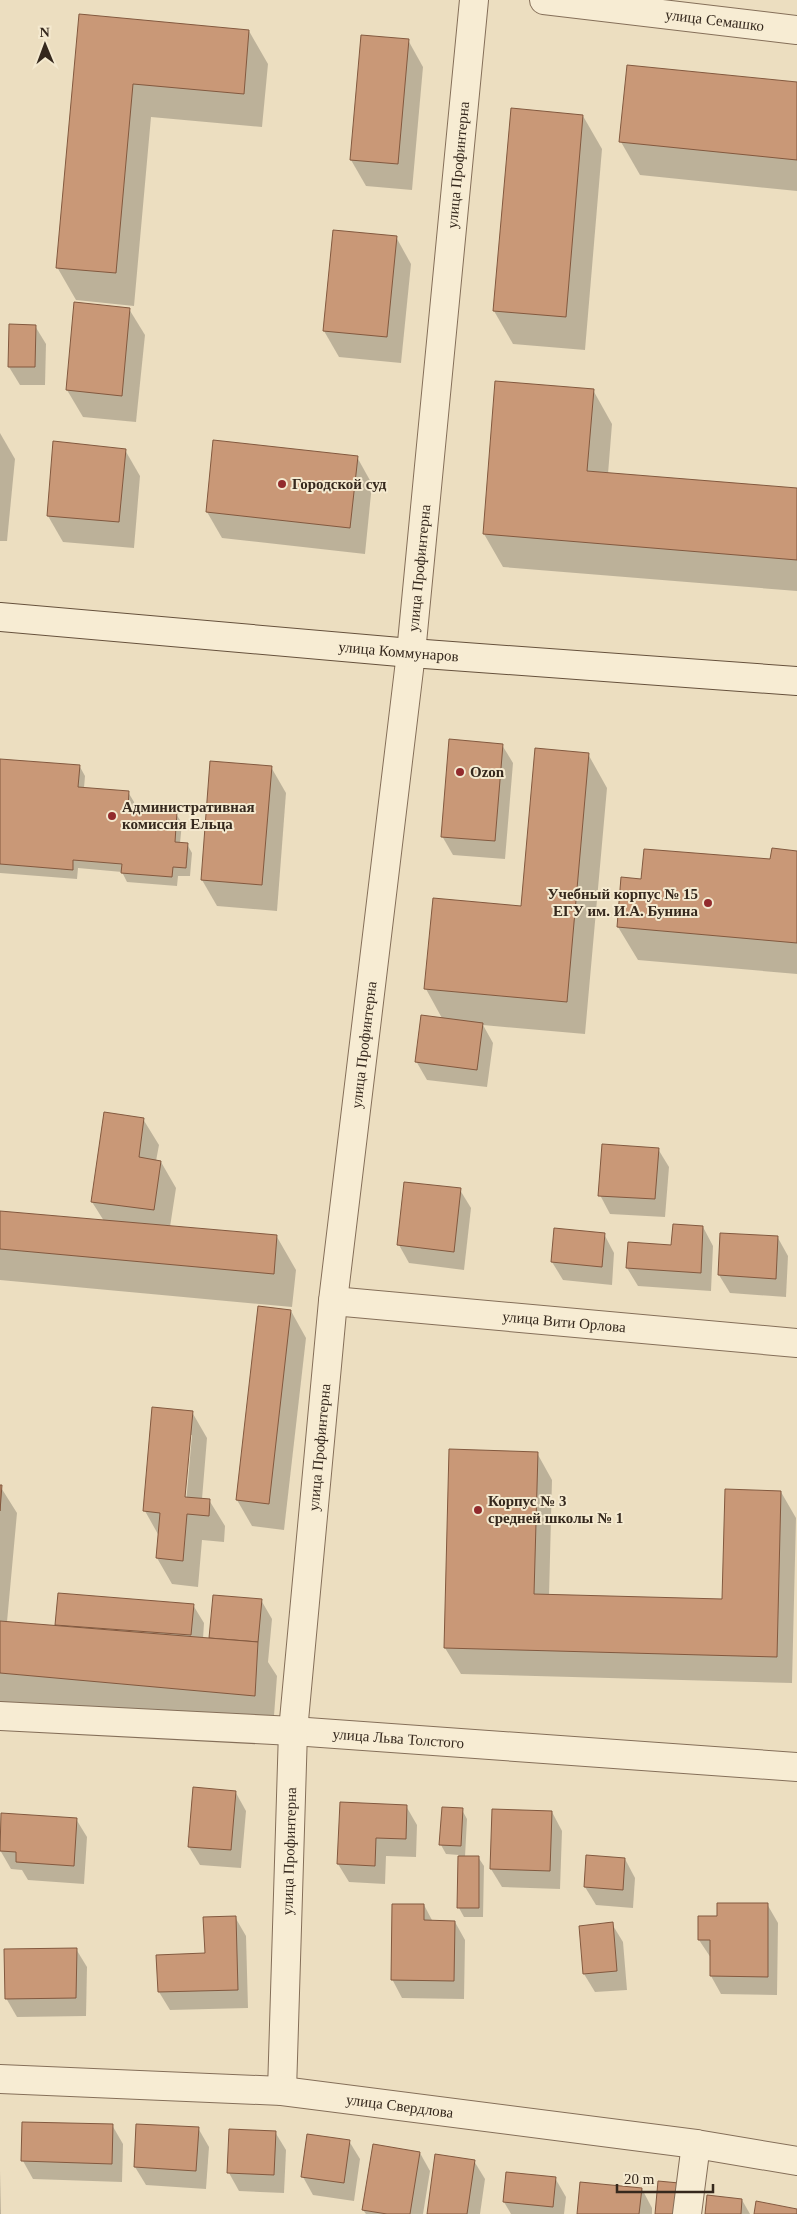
<svg xmlns="http://www.w3.org/2000/svg" width="797" height="2214" viewBox="0 0 797 2214" font-family="'Times New Roman',serif">
<style>
.shadow{fill:#0003;fill-rule:evenodd}
.building{fill:#c99877;stroke:#83593f}
.lines{fill:none;stroke-linecap:round;stroke-linejoin:round}
.minor-casing{stroke:#856f59;stroke-width:30}
.tertiary-casing{stroke:#856f59;stroke-width:30}
.secondary-casing{stroke:#66513c;stroke-width:30}
.minor{stroke:#f7ecd3;stroke-width:28}
.tertiary{stroke:#f7ecd3;stroke-width:28}
.secondary{stroke:#f7ecd3;stroke-width:28}
.poi-dot{fill:#922b2d;stroke:#f4e9cf;stroke-width:2}
.labels{text-anchor:middle;stroke-width:4;stroke-linejoin:round;paint-order:stroke}
.street-label{font-size:15px;fill:#35281d;stroke:#f4e9cf}
.poi-label{font-size:15px;font-weight:bold;fill:#35281d;stroke:#f4e9cf;text-anchor:start}
</style>
<rect width="100%" height="100%" fill="#ecdec0"/>
<g class="shadow">
<path d="M 80,16 L 249,31 L 268,64 L 262,127 L 151,117 L 134,306 L 76,300 L 57,267 Z"/>
<path d="M 408,40 L 423,67 L 412,190 L 366,186 L 351,160 Z"/>
<path d="M 797,84 L 797,191 L 640,175 L 621,142 Z"/>
<path d="M 583,116 L 602,149 L 585,350 L 513,344 L 494,311 Z"/>
<path d="M 396,237 L 411,264 L 401,363 L 339,357 L 324,331 Z"/>
<path d="M 75,303 L 129,309 L 145,335 L 136,422 L 83,417 L 67,390 Z"/>
<path d="M 35,326 L 46,344 L 45,385 L 20,385 L 9,367 Z"/>
<path d="M 593,390 L 612,424 L 608,474 L 797,489 L 797,591 L 503,567 L 484,534 Z"/>
<path d="M 0,433 L 15,459 L 7,541 L 0,541 Z"/>
<path d="M 125,450 L 140,476 L 134,548 L 63,542 L 48,516 Z"/>
<path d="M 357,457 L 372,484 L 365,554 L 222,538 L 207,512 Z"/>
<path d="M 502,745 L 513,763 L 505,859 L 453,855 L 442,836 Z"/>
<path d="M 588,754 L 607,788 L 585,1034 L 483,1025 L 493,1043 L 487,1087 L 427,1080 L 416,1061 L 443,1020 L 426,989 L 523,907 Z"/>
<path d="M 0,760 L 80,767 L 85,776 L 84,788 L 128,792 L 134,802 L 133,810 L 176,814 L 182,823 L 180,843 L 187,844 L 192,853 L 190,876 L 178,876 L 177,886 L 127,882 L 122,872 L 78,868 L 77,879 L 0,873 Z"/>
<path d="M 271,767 L 286,793 L 277,911 L 217,906 L 202,880 Z"/>
<path d="M 797,852 L 797,974 L 638,960 L 618,927 L 642,880 L 772,860 Z"/>
<path d="M 143,1119 L 159,1145 L 156,1161 L 161,1162 L 176,1188 L 170,1227 L 277,1237 L 296,1270 L 292,1307 L 0,1280 L 0,1212 L 104,1221 L 92,1202 Z"/>
<path d="M 658,1149 L 669,1167 L 665,1217 L 610,1214 L 600,1195 Z"/>
<path d="M 460,1190 L 471,1208 L 464,1270 L 409,1263 L 399,1245 Z"/>
<path d="M 703,1227 L 713,1246 L 711,1291 L 638,1286 L 627,1268 L 629,1243 L 673,1246 Z"/>
<path d="M 604,1234 L 614,1253 L 612,1285 L 563,1280 L 552,1262 Z"/>
<path d="M 778,1238 L 788,1256 L 786,1297 L 730,1293 L 719,1275 Z"/>
<path d="M 291,1311 L 306,1338 L 284,1530 L 252,1526 L 237,1500 Z"/>
<path d="M 192,1412 L 207,1438 L 202,1499 L 209,1500 L 225,1526 L 224,1542 L 202,1540 L 198,1587 L 172,1584 L 157,1558 L 159,1536 L 145,1511 ZM 189,1435 L 192,1435 L 186,1503 L 184,1503 Z"/>
<path d="M 537,1453 L 552,1480 L 549,1596 L 723,1600 L 781,1492 L 796,1518 L 792,1683 L 461,1674 L 445,1648 Z"/>
<path d="M 0,1486 L 17,1513 L 7,1622 L 58,1626 L 57,1624 L 193,1605 L 204,1623 L 203,1639 L 210,1639 L 214,1596 L 261,1600 L 272,1619 L 268,1662 L 277,1676 L 273,1729 L 0,1704 Z"/>
<path d="M 236,1793 L 246,1811 L 241,1868 L 200,1865 L 189,1847 Z"/>
<path d="M 406,1806 L 417,1825 L 416,1857 L 386,1856 L 385,1884 L 349,1882 L 338,1864 Z"/>
<path d="M 462,1810 L 467,1819 L 465,1857 L 478,1857 L 484,1866 L 483,1917 L 464,1917 L 459,1908 L 459,1855 L 446,1854 L 441,1845 Z"/>
<path d="M 552,1812 L 562,1831 L 560,1889 L 502,1887 L 491,1869 Z"/>
<path d="M 2,1815 L 76,1819 L 87,1837 L 84,1884 L 28,1880 L 22,1870 L 11,1869 L 0,1850 Z"/>
<path d="M 625,1859 L 635,1878 L 633,1908 L 596,1905 L 585,1887 Z"/>
<path d="M 767,1904 L 778,1923 L 777,1995 L 721,1994 L 711,1976 L 711,1958 L 699,1940 L 719,1917 Z"/>
<path d="M 424,1905 L 433,1922 L 455,1922 L 465,1940 L 464,1999 L 402,1998 L 392,1979 Z"/>
<path d="M 235,1917 L 246,1936 L 248,2008 L 170,2010 L 159,1992 L 206,1954 Z"/>
<path d="M 612,1924 L 623,1942 L 627,1990 L 595,1992 L 584,1974 Z"/>
<path d="M 76,1949 L 87,1967 L 86,2016 L 17,2017 L 6,1998 Z"/>
<path d="M 112,2125 L 123,2144 L 122,2182 L 33,2179 L 23,2161 Z"/>
<path d="M 198,2128 L 209,2147 L 206,2189 L 146,2185 L 135,2167 Z"/>
<path d="M 275,2132 L 286,2150 L 284,2193 L 239,2191 L 229,2173 Z"/>
<path d="M 349,2141 L 360,2159 L 354,2201 L 313,2195 L 303,2177 Z"/>
<path d="M 420,2153 L 430,2171 L 423,2214 L 366,2214 L 363,2210 Z"/>
<path d="M 474,2161 L 485,2179 L 480,2214 L 428,2214 Z"/>
<path d="M 0,2170 L 1,2214 L 0,2214 Z"/>
<path d="M 555,2178 L 566,2197 L 564,2214 L 511,2214 L 504,2202 Z"/>
<path d="M 642,2189 L 652,2208 L 652,2214 L 578,2214 Z"/>
<path d="M 742,2200 L 750,2214 L 706,2214 Z"/>
</g>
<g class="building">
<path d="M 79,14 L 249,30 L 244,94 L 133,84 L 116,273 L 56,268 Z"/>
<path d="M 361,35 L 409,39 L 398,164 L 350,160 Z"/>
<path d="M 627,65 L 797,82 L 797,160 L 619,142 Z"/>
<path d="M 511,108 L 583,115 L 566,317 L 493,311 Z"/>
<path d="M 333,230 L 397,236 L 387,337 L 323,331 Z"/>
<path d="M 74,302 L 130,308 L 122,396 L 66,390 Z"/>
<path d="M 9,324 L 36,325 L 35,367 L 8,367 Z"/>
<path d="M 495,381 L 594,389 L 587,471 L 797,488 L 797,560 L 483,534 Z"/>
<path d="M 213,440 L 358,456 L 350,528 L 206,512 Z"/>
<path d="M 53,441 L 126,449 L 119,522 L 47,516 Z"/>
<path d="M 449,739 L 503,744 L 495,841 L 441,837 Z"/>
<path d="M 535,748 L 589,753 L 567,1002 L 424,989 L 433,898 L 521,906 Z"/>
<path d="M 0,759 L 80,765 L 78,787 L 129,791 L 128,808 L 177,812 L 175,842 L 188,843 L 186,868 L 173,867 L 172,877 L 121,873 L 122,864 L 73,860 L 73,870 L 0,864 Z"/>
<path d="M 210,761 L 272,766 L 262,885 L 201,880 Z"/>
<path d="M 772,848 L 797,851 L 797,943 L 617,927 L 621,877 L 641,879 L 644,849 L 770,859 Z"/>
<path d="M 421,1015 L 483,1023 L 477,1070 L 415,1062 Z"/>
<path d="M 104,1112 L 144,1118 L 139,1157 L 161,1161 L 154,1210 L 91,1202 Z"/>
<path d="M 602,1144 L 659,1148 L 655,1199 L 598,1196 Z"/>
<path d="M 404,1182 L 461,1188 L 454,1252 L 397,1245 Z"/>
<path d="M 0,1211 L 277,1235 L 274,1274 L 0,1249 Z"/>
<path d="M 673,1224 L 703,1226 L 701,1273 L 626,1268 L 628,1242 L 671,1245 Z"/>
<path d="M 554,1228 L 605,1233 L 602,1267 L 551,1262 Z"/>
<path d="M 720,1233 L 778,1236 L 776,1279 L 718,1275 Z"/>
<path d="M 258,1306 L 291,1310 L 269,1504 L 236,1500 Z"/>
<path d="M 152,1407 L 193,1411 L 185,1497 L 210,1499 L 209,1516 L 187,1514 L 183,1561 L 156,1558 L 160,1513 L 143,1511 Z"/>
<path d="M 449,1449 L 538,1452 L 534,1594 L 722,1599 L 725,1489 L 781,1491 L 777,1657 L 444,1648 Z"/>
<path d="M 0,1485 L 2,1485 L 0,1511 Z"/>
<path d="M 58,1593 L 194,1604 L 191,1635 L 55,1625 Z"/>
<path d="M 213,1595 L 262,1599 L 258,1642 L 209,1638 Z"/>
<path d="M 0,1621 L 258,1642 L 255,1696 L 0,1673 Z"/>
<path d="M 193,1787 L 236,1791 L 231,1850 L 188,1847 Z"/>
<path d="M 340,1802 L 407,1805 L 406,1839 L 376,1838 L 375,1866 L 337,1864 Z"/>
<path d="M 442,1807 L 463,1808 L 461,1846 L 439,1845 Z"/>
<path d="M 492,1809 L 552,1811 L 550,1871 L 490,1869 Z"/>
<path d="M 1,1813 L 77,1818 L 74,1866 L 16,1862 L 16,1852 L 0,1851 Z"/>
<path d="M 586,1855 L 625,1858 L 623,1890 L 584,1887 Z"/>
<path d="M 458,1856 L 479,1856 L 479,1908 L 457,1908 Z"/>
<path d="M 717,1903 L 768,1903 L 768,1977 L 710,1976 L 710,1940 L 698,1940 L 698,1916 L 717,1916 Z"/>
<path d="M 392,1904 L 424,1904 L 424,1920 L 455,1921 L 454,1981 L 391,1980 Z"/>
<path d="M 236,1916 L 238,1990 L 158,1992 L 156,1955 L 205,1953 L 203,1917 Z"/>
<path d="M 613,1922 L 617,1971 L 583,1974 L 579,1926 Z"/>
<path d="M 77,1948 L 76,1998 L 5,1999 L 4,1949 Z"/>
<path d="M 22,2122 L 113,2124 L 112,2164 L 21,2161 Z"/>
<path d="M 136,2124 L 199,2127 L 196,2171 L 134,2167 Z"/>
<path d="M 229,2129 L 276,2131 L 274,2175 L 227,2173 Z"/>
<path d="M 307,2134 L 350,2140 L 344,2183 L 301,2177 Z"/>
<path d="M 373,2144 L 420,2152 L 410,2214 L 387,2214 L 362,2210 Z"/>
<path d="M 435,2154 L 475,2160 L 467,2214 L 427,2214 Z"/>
<path d="M 506,2172 L 556,2177 L 553,2207 L 503,2202 Z"/>
<path d="M 658,2181 L 679,2183 L 676,2214 L 655,2214 Z"/>
<path d="M 580,2182 L 642,2188 L 639,2214 L 577,2214 Z"/>
<path d="M 707,2195 L 742,2199 L 741,2214 L 705,2214 Z"/>
<path d="M 756,2201 L 797,2209 L 797,2214 L 754,2214 Z"/>
</g>
<g class="lines">
<defs>
<g id="minor">
<path id="s1" d="M 544,0 L 797,30"/>
<path id="s2" d="M 333,1301 L 797,1343"/>
<path id="s3" d="M 0,1716 L 293,1731 L 797,1767"/>
<path id="s4" d="M 282,2091 L 293,1731 L 333,1301 L 411,653 L 474,0"/>
<path d="M 687,2214 L 696,2144"/>
</g>
<g id="tertiary">
<path id="s5" d="M 0,2079 L 282,2091 L 696,2144 L 797,2161"/>
</g>
<g id="secondary">
<path id="s6" d="M 0,617 L 411,653 L 797,681"/>
</g>
</defs>
<use href="#minor" class="minor-casing"/>
<use href="#tertiary" class="tertiary-casing"/>
<use href="#secondary" class="secondary-casing"/>
<use href="#minor" class="minor"/>
<use href="#tertiary" class="tertiary"/>
<use href="#secondary" class="secondary"/>
</g>
<g class="poi-dot">
<circle cx="282" cy="484" r="5"/>
<circle cx="460" cy="772" r="5"/>
<circle cx="112" cy="816" r="5"/>
<circle cx="708" cy="903" r="5"/>
<circle cx="478" cy="1510" r="5"/>
</g>
<g class="labels">
<g class="street-label">
<text dy="5" stroke="none"><textPath href="#s1" startOffset="172">улица Семашко</textPath></text>
<text dy="5" stroke="none"><textPath href="#s4" startOffset="1935">улица Профинтерна</textPath></text>
<text dy="5" stroke="none"><textPath href="#s4" startOffset="1530">улица Профинтерна</textPath></text>
<text dy="5" stroke="none"><textPath href="#s6" startOffset="400">улица Коммунаров</textPath></text>
<text dy="5" stroke="none"><textPath href="#s4" startOffset="1050">улица Профинтерна</textPath></text>
<text dy="5" stroke="none"><textPath href="#s2" startOffset="232">улица Вити Орлова</textPath></text>
<text dy="5" stroke="none"><textPath href="#s4" startOffset="645">улица Профинтерна</textPath></text>
<text dy="5" stroke="none"><textPath href="#s3" startOffset="399">улица Льва Толстого</textPath></text>
<text dy="5" stroke="none"><textPath href="#s4" startOffset="240">улица Профинтерна</textPath></text>
<text dy="5" stroke="none"><textPath href="#s5" startOffset="401">улица Свердлова</textPath></text>
</g>
<g class="poi-label">
<text x="292" y="489">Городской суд</text>
<text x="470" y="777">Ozon</text>
<text x="122" y="812">Административная<tspan x="122" dy="17">комиссия Ельца</tspan></text>
<text x="698" y="899" text-anchor="end">Учебный корпус № 15<tspan x="698" dy="17">ЕГУ им. И.А. Бунина</tspan></text>
<text x="488" y="1506">Корпус № 3<tspan x="488" dy="17">средней школы № 1</tspan></text>
</g>
</g>
<g transform="translate(45 45) rotate(359)" stroke="#f4e9cf" stroke-width="4" paint-order="stroke">
<path d="M0-4L9 19L0 12L-9 19Z" fill="#35281d"/>
<text y="-8" font-size="14" font-weight="bold" text-anchor="middle" fill="#35281d">N</text>
</g>
<path d="M617 2184v8h96v-8" fill="none" stroke="#35281d" stroke-width="2.5"/>
<text x="624" y="2184" font-size="15" fill="#35281d" stroke="#f4e9cf" stroke-width="4" paint-order="stroke">20 m</text>
</svg>
